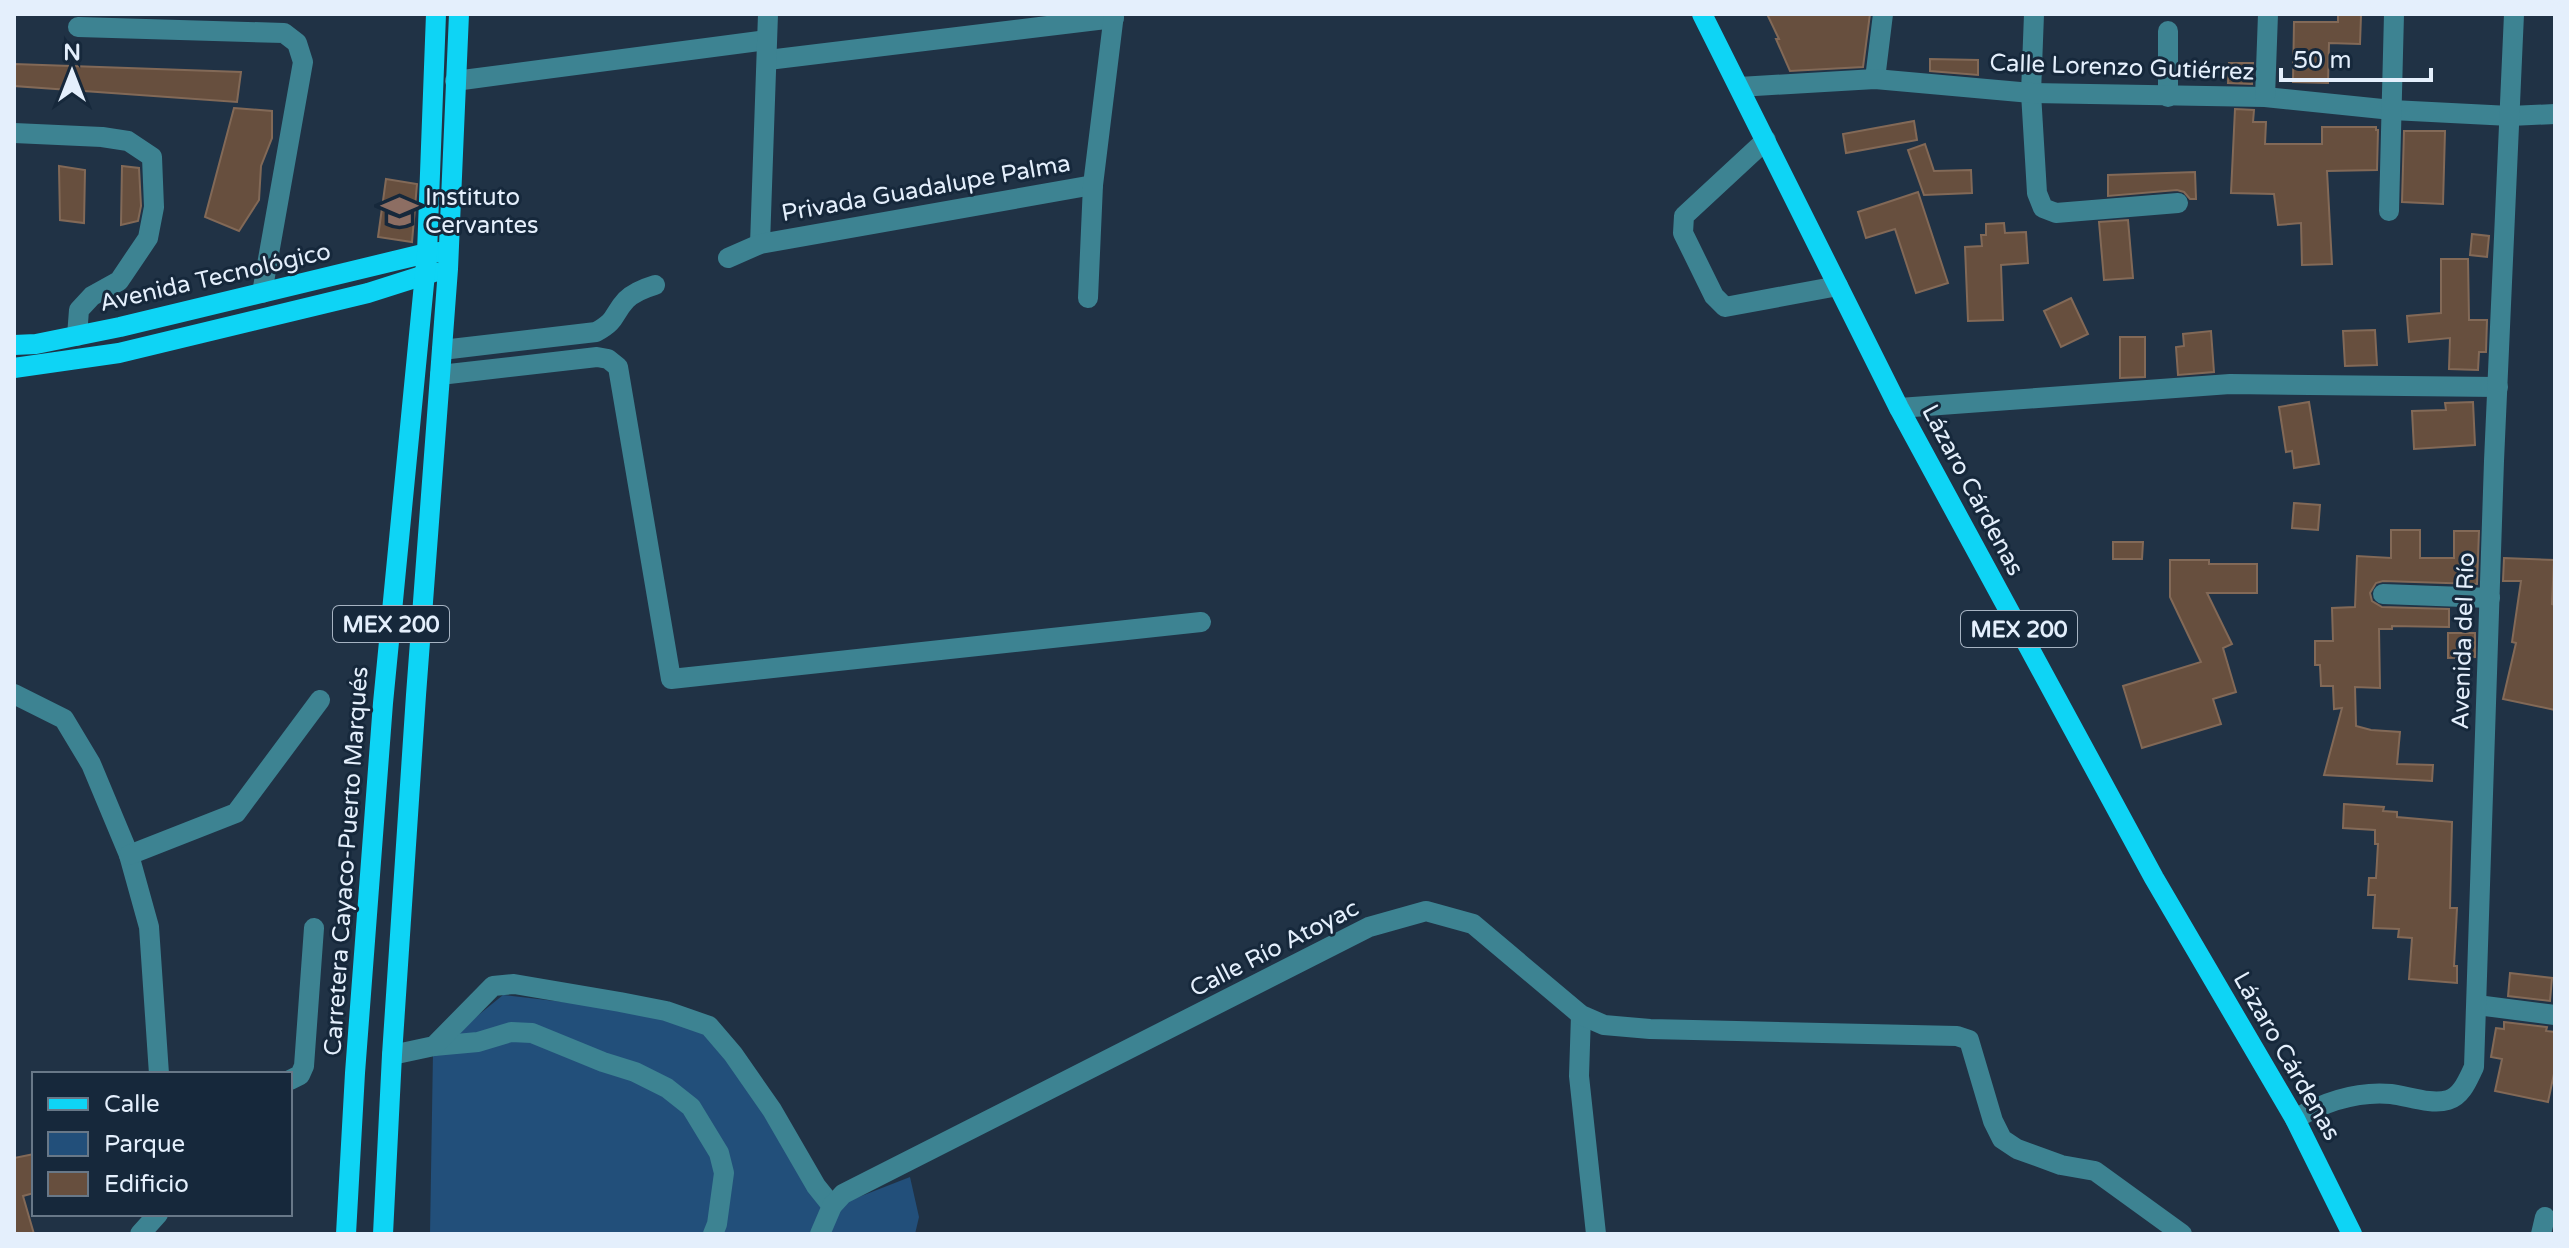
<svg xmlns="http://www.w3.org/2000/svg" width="2569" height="1248" viewBox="0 0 2569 1248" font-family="'Varela Round',sans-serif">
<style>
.green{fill:#224f7a}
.building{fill:#674f3e;stroke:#826957;stroke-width:2}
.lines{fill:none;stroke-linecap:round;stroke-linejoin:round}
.minor{stroke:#3d8392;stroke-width:20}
.major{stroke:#0ed4f5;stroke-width:20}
.labels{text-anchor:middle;stroke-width:6;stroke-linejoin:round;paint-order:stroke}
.shield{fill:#16283b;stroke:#a6b3c2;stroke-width:2}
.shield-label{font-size:22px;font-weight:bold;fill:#e4effc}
.street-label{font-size:24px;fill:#e4effc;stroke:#16283b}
.poi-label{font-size:24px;fill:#e4effc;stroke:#16283b;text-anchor:start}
</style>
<rect width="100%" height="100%" fill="#203245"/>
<path class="green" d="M 503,995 L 649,1012 L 704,1028 L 736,1069 L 823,1211 L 910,1177 L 919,1217 L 915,1234 L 430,1234 L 433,1052 Z"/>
<g class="building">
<path d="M 1767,14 L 1870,14 L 1863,67 L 1790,71 L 1776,39 L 1779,39 Z"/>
<path d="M 2338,14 L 2361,15 L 2360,44 L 2329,43 L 2328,83 L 2293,82 L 2294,22 L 2338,22 Z"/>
<path d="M 1930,59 L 1978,60 L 1978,75 L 1930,71 Z"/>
<path d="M 2229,63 L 2253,63 L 2252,84 L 2228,83 Z"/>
<path d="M 14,64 L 241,72 L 237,102 L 14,86 Z"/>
<path d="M 234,108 L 272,111 L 272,138 L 261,166 L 259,200 L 239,231 L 205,217 Z"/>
<path d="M 2235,109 L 2254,110 L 2253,122 L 2266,122 L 2265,144 L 2322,144 L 2322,127 L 2376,127 L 2376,130 L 2378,130 L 2377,170 L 2327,171 L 2332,264 L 2302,265 L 2301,223 L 2278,225 L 2274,194 L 2231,193 Z"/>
<path d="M 1914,121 L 1917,140 L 1846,153 L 1843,134 Z"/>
<path d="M 2404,131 L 2445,131 L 2443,204 L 2402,202 Z"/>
<path d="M 1925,144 L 1934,171 L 1971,170 L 1972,193 L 1924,195 L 1908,150 Z"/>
<path d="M 59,166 L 85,170 L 84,223 L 60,220 Z"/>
<path d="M 122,166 L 139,168 L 141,206 L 138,221 L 121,225 Z"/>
<path d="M 2195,172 L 2196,199 L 2190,199 L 2184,192 L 2177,190 L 2108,196 L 2108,175 Z"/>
<path d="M 386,179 L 417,184 L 412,242 L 378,237 Z"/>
<path d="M 1918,192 L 1948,283 L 1916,293 L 1895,229 L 1866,238 L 1858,212 Z"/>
<path d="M 2128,220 L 2133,278 L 2104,280 L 2099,222 Z"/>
<path d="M 2004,223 L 2005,233 L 2026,232 L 2028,263 L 2001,265 L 2003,320 L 1968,321 L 1965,247 L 1982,246 L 1981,235 L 1986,235 L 1986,224 Z"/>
<path d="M 2472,234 L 2489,236 L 2487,257 L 2470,255 Z"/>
<path d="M 2441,259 L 2468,259 L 2469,320 L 2487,320 L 2486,352 L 2479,352 L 2478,370 L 2449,369 L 2450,338 L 2409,342 L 2407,316 L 2441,313 Z"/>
<path d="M 2071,298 L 2088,334 L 2061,347 L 2044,311 Z"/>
<path d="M 2375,330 L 2377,365 L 2345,366 L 2343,331 Z"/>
<path d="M 2211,331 L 2214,372 L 2178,375 L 2176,347 L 2184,346 L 2183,334 Z"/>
<path d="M 2120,337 L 2145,337 L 2145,377 L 2120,378 Z"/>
<path d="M 2309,402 L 2319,464 L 2294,468 L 2292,451 L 2286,452 L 2279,407 Z"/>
<path d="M 2473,402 L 2475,445 L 2414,449 L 2412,411 L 2446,410 L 2445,403 Z"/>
<path d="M 2294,503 L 2320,505 L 2318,530 L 2292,528 Z"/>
<path d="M 2391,530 L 2420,530 L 2420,558 L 2454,558 L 2454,531 L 2479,531 L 2477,584 L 2383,581 L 2376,583 L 2370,593 L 2372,601 L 2382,607 L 2449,609 L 2449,627 L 2392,626 L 2392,629 L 2379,629 L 2380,688 L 2355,687 L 2356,726 L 2371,730 L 2400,732 L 2397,764 L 2433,765 L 2432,781 L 2324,775 L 2342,708 L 2334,709 L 2333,686 L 2321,686 L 2320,665 L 2315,665 L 2315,641 L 2333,641 L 2332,608 L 2355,607 L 2357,556 L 2391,558 Z"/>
<path d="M 2113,542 L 2143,542 L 2142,559 L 2113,559 Z"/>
<path d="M 2504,558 L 2554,560 L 2552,604 L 2555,605 L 2555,710 L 2503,699 L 2516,643 L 2512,642 L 2521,581 L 2503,581 Z"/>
<path d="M 2170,560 L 2209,560 L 2209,564 L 2257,564 L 2257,593 L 2207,593 L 2232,644 L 2223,648 L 2236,692 L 2213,699 L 2221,724 L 2142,748 L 2123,686 L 2201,662 L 2170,597 Z"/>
<path d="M 2448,633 L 2475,633 L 2475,657 L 2448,658 Z"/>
<path d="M 2344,804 L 2384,807 L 2383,811 L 2397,812 L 2397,817 L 2452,822 L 2450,908 L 2457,908 L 2454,966 L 2457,966 L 2457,983 L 2409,979 L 2412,938 L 2398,937 L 2399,929 L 2373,928 L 2375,895 L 2368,895 L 2369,878 L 2376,878 L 2378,844 L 2375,844 L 2375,830 L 2343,828 Z"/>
<path d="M 2510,973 L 2552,978 L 2550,1001 L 2508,996 Z"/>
<path d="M 2504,1022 L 2547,1027 L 2546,1031 L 2555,1032 L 2555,1069 L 2548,1102 L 2495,1091 L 2502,1059 L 2491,1057 L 2496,1028 L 2504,1029 Z"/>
<path d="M 34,1154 L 34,1193 L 23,1196 L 34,1234 L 14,1234 L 14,1158 Z"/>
</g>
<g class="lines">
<g class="minor">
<path d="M 2034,14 L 2031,93 L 2037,193 L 2043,208 L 2056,213 L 2178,203"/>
<path d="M 78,27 L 284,33 L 297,43 L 303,62 L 262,293"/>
<path d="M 2168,31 L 2168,97"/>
<path d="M 768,60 L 1114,18"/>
<path d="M 1875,79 L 1883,14"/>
<path d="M 455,81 L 767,40"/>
<path d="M 1739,87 L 1875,79 L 2031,93 L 2265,97 L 2392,110 L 2510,116 L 2555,114"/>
<path d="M 2265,97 L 2268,14"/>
<path d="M 14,133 L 102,137 L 128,141 L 152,157 L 154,207 L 148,238 L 119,281 L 92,296 L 79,310 L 77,336"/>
<path d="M 1766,140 L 1684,216 L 1683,233 L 1714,296 L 1725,307 L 1838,286"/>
<path d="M 2389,211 L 2394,14"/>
<path d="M 760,244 L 768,14"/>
<path d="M 728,258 L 760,244 L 1093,185"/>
<path d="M 1088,298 L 1093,185 L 1114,14"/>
<path d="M 442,350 L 596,332 C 618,320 612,315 626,300 C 634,292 645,288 655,285"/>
<path d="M 440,375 L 597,357 L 608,359 L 618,367 L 671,679 L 1201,622"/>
<path d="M 1899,408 L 2230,384 L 2498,387"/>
<path d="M 2383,594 L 2490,598"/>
<path d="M 14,694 L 64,719 L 91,764 L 129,855 L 149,927 L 159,1074"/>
<path d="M 129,855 L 236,813 L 320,700"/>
<path d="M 2477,1005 L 2555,1015"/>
<path d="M 1581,1015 L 1579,1076 L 1596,1234"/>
<path d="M 434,1046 L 478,1042 L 511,1032 L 532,1033 L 603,1062 L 635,1072 L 667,1088 L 691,1107 L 719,1153 L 724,1173 L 717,1224 L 713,1234"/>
<path d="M 392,1055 L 434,1046 L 493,986 L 514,984 L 620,1002 L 666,1011 L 709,1026 L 733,1054 L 772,1110 L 816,1186 L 832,1206"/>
<path d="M 290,1080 L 300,1075 L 304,1066 L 314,928"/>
<path d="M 2295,1119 C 2324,1102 2357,1091 2391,1094 C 2408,1096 2431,1105 2448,1100 C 2462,1096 2468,1079 2474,1067 L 2494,461 L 2514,14"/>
<path d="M 140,1234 L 158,1214"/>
<path d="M 820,1234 L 832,1206 L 843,1194 L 1369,927 L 1426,911 L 1473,924 L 1581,1015 L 1604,1025 L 1650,1029 L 1957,1036 L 1969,1040 L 1993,1121 L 2002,1139 L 2017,1149 L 2061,1165 L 2095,1171 L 2182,1234"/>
<path d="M 2541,1234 L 2545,1217"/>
</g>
<g class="major">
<path d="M 1702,14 L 1899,408 L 2154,878 L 2295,1119 L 2352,1234"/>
<path d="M 14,345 L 36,344 L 120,327 L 427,253 L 440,252"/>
<path d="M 14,368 L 119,353 L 368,293 L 434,272"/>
<path d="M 346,1234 L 355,1073 L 383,703 L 427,253 L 436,14"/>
<path d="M 383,1234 L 392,1055 L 416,695 L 448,269 L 459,14"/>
</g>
</g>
<defs>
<symbol id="school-bare" viewBox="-9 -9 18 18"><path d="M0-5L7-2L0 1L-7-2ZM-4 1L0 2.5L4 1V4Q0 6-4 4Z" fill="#8d6e63" stroke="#16283b" stroke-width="2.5" paint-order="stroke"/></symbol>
</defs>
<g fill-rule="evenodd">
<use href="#school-bare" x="374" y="186" width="51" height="51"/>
</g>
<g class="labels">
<g class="shield">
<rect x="333" y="606" width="116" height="36" rx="6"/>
<rect x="1961" y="611" width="116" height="36" rx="6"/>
</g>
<g class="shield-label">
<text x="391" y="632">MEX 200</text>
<text x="2019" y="637">MEX 200</text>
</g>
<g class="street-label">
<text transform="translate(2122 67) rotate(2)" y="8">Calle Lorenzo Gutiérrez</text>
<text transform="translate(926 188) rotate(-10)" y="8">Privada Guadalupe Palma</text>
<text transform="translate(215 277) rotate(-13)" y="8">Avenida Tecnológico</text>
<text transform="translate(1973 490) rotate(62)" y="8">Lázaro Cárdenas</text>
<text transform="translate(2463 641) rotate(-88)" y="8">Avenida del Río</text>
<text transform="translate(346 861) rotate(-86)" y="8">Carretera Cayaco-Puerto Marqués</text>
<text transform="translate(1274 948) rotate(-27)" y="8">Calle Río Atoyac</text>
<text transform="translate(2287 1056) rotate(60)" y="8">Lázaro Cárdenas</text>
</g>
<g class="poi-label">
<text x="425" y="205">Instituto<tspan x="425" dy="28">Cervantes</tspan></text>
</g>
</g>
<rect width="2569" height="1248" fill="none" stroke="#e4effc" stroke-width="32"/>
<rect x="32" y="1072" width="260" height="144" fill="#16283b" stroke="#687888" stroke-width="2"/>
<rect x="48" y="1098" width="40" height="12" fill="#0ed4f5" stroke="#687888" stroke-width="2"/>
<text x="104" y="1112" font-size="24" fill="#e4effc">Calle</text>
<rect x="48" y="1132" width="40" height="24" fill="#224f7a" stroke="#687888" stroke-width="2"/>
<text x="104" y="1152" font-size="24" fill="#e4effc">Parque</text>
<rect x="48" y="1172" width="40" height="24" fill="#674f3e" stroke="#687888" stroke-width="2"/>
<text x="104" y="1192" font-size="24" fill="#e4effc">Edificio</text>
<g transform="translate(72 72)" stroke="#16283b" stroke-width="6" paint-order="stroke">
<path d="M0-6L14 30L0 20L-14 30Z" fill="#e4effc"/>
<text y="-12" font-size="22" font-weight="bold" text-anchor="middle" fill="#e4effc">N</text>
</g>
<path d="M2281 68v12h150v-12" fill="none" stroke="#e4effc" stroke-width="4"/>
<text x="2293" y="68" font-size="24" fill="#e4effc" stroke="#16283b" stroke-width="6" paint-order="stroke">50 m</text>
</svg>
